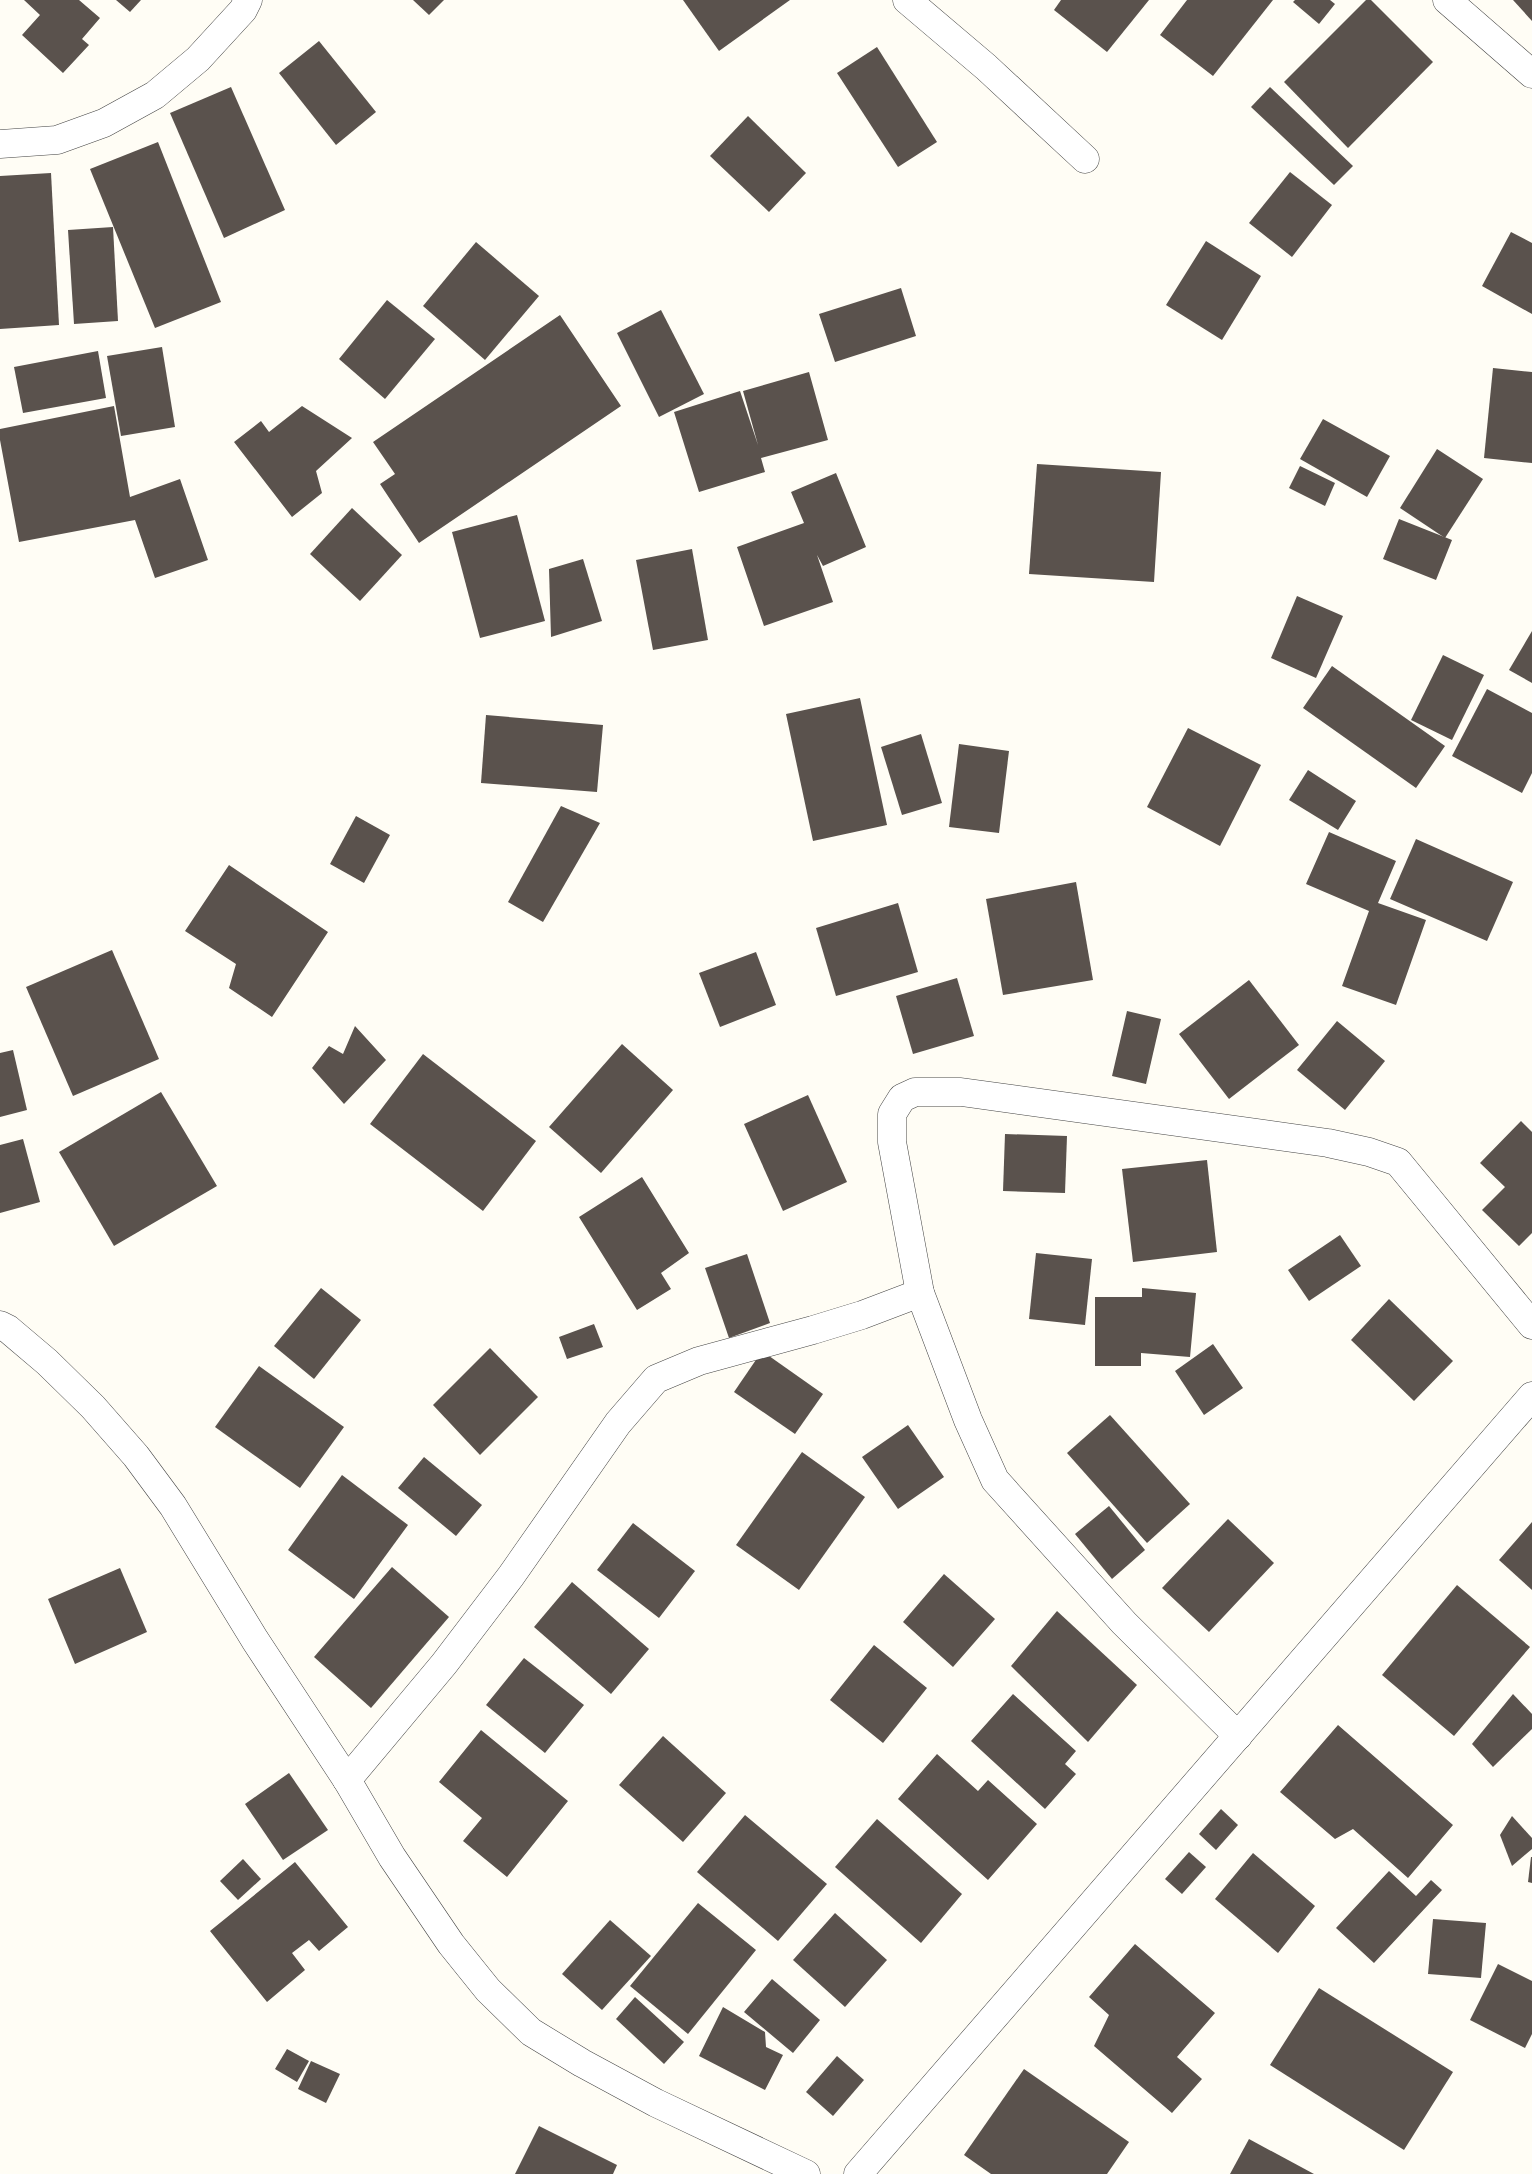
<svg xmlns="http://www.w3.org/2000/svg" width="1532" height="2174" viewBox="0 0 1532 2174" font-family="'Libre Baskerville',serif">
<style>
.building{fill:#5a524d}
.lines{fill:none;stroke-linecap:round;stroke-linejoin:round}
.minor-casing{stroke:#444;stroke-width:29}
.minor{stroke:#fff;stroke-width:28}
</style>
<rect width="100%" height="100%" fill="#fffdf5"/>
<g class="building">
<path d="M 24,0 L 79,0 L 100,18 L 82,39 L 89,45 L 63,73 L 22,35 L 40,15 Z"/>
<path d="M 116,0 L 141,0 L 130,12 Z"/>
<path d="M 413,0 L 444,0 L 429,15 Z"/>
<path d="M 683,0 L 790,0 L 719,51 Z"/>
<path d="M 1061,0 L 1149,0 L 1107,52 L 1054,10 Z"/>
<path d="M 1187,0 L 1273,0 L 1213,76 L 1160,35 Z"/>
<path d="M 1295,0 L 1330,0 L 1335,4 L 1319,24 L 1293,2 Z"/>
<path d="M 1366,0 L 1371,0 L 1433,62 L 1348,148 L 1284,82 Z"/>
<path d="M 1513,0 L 1532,0 L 1532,21 Z"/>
<path d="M 319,41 L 376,112 L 336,145 L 279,73 Z"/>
<path d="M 877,47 L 937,142 L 898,167 L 837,73 Z"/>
<path d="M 231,87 L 285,210 L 224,238 L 170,113 Z"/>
<path d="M 1270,87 L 1353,166 L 1334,185 L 1251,107 Z"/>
<path d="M 748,116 L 806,173 L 769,212 L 710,156 Z"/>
<path d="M 158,142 L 221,302 L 155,328 L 90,169 Z"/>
<path d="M 1290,172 L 1332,205 L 1292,257 L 1249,223 Z"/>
<path d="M 51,173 L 59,325 L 0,329 L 0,176 Z"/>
<path d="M 113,227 L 118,321 L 74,324 L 68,230 Z"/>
<path d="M 1511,232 L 1532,243 L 1532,314 L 1482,286 Z"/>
<path d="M 1206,241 L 1261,276 L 1222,340 L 1166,305 Z"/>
<path d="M 476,242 L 539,296 L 485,360 L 423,306 Z"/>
<path d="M 901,288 L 916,336 L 835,362 L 819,314 Z"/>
<path d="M 387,300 L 435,339 L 385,399 L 339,359 Z"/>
<path d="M 661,310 L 704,394 L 659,417 L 617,333 Z"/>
<path d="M 560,315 L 621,406 L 419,543 L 380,484 L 395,474 L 373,442 Z"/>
<path d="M 162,347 L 175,427 L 121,436 L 107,356 Z"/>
<path d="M 98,351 L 106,398 L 23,413 L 14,367 Z"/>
<path d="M 1493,368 L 1532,372 L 1532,463 L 1484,458 Z"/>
<path d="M 809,372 L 828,440 L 761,458 L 765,472 L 699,492 L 674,412 L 740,391 L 758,445 L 743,391 Z"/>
<path d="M 114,406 L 130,497 L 180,479 L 208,560 L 155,578 L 135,520 L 19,542 L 0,440 L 0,429 Z"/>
<path d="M 302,406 L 352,438 L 316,471 L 322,493 L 292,517 L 234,442 L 261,421 L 269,432 Z"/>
<path d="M 1323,419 L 1390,456 L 1367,497 L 1300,459 Z"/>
<path d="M 1437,449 L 1483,479 L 1445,538 L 1400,508 Z"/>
<path d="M 1037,464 L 1161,472 L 1154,582 L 1029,574 Z"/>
<path d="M 1300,466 L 1335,483 L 1325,506 L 1289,488 Z"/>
<path d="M 836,473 L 866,547 L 823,566 L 817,555 L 833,602 L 764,626 L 737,547 L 804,523 L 791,492 Z"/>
<path d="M 352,508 L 402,555 L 360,601 L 310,554 Z"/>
<path d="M 517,515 L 545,621 L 480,638 L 452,532 Z"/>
<path d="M 1399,519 L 1452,540 L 1436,580 L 1383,559 Z"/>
<path d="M 692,549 L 708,640 L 653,650 L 636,560 Z"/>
<path d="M 583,559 L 602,621 L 551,637 L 549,569 Z"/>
<path d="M 1297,596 L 1343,616 L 1316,678 L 1271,658 Z"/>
<path d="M 1532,631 L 1532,683 L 1509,670 Z"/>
<path d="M 1443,655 L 1484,675 L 1452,740 L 1411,720 Z"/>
<path d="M 1332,666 L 1445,746 L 1416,788 L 1303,708 Z"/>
<path d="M 1487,689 L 1532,713 L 1532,773 L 1522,793 L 1452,756 Z"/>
<path d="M 860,698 L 887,825 L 813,841 L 786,714 Z"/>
<path d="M 486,715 L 603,725 L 597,792 L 481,783 Z"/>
<path d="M 1188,728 L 1261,765 L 1220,846 L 1147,807 Z"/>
<path d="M 921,734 L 942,803 L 902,815 L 881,747 Z"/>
<path d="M 959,744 L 1009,751 L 999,833 L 949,827 Z"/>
<path d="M 1308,770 L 1356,801 L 1338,830 L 1289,800 Z"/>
<path d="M 561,806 L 600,823 L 543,922 L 508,902 Z"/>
<path d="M 356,816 L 390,835 L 364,883 L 330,864 Z"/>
<path d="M 1329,832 L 1396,861 L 1378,903 L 1426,920 L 1396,1005 L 1342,986 L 1369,911 L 1306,884 Z"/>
<path d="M 1416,839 L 1513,882 L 1487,941 L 1390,899 Z"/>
<path d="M 229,865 L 328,932 L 272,1017 L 229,988 L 236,964 L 185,931 Z"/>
<path d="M 1076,882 L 1093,980 L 1003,995 L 986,899 Z"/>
<path d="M 898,903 L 918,972 L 836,996 L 816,928 Z"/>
<path d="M 112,950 L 159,1059 L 73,1096 L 26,987 Z"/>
<path d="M 756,952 L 776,1005 L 720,1027 L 699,973 Z"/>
<path d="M 957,978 L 974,1036 L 913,1054 L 896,996 Z"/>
<path d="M 1249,980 L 1299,1045 L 1229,1099 L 1179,1034 Z"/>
<path d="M 1127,1011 L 1161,1019 L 1146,1084 L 1112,1076 Z"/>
<path d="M 1337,1021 L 1385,1061 L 1345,1110 L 1297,1070 Z"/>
<path d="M 355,1026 L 386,1060 L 344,1104 L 312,1068 L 329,1046 L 343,1054 Z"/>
<path d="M 622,1044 L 673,1090 L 601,1173 L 549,1127 Z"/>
<path d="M 13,1050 L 27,1110 L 0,1117 L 0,1053 Z"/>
<path d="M 423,1054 L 536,1141 L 483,1211 L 370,1124 Z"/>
<path d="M 161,1092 L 217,1186 L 114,1246 L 59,1152 Z"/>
<path d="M 808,1095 L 847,1182 L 783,1211 L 744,1124 Z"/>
<path d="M 1521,1121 L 1532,1132 L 1532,1233 L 1519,1246 L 1482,1210 L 1505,1187 L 1480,1163 Z"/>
<path d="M 1005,1134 L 1067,1136 L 1065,1193 L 1003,1191 Z"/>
<path d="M 23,1139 L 40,1202 L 0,1213 L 0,1145 Z"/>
<path d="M 1207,1160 L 1217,1252 L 1133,1262 L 1122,1169 Z"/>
<path d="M 642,1177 L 689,1253 L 661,1273 L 671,1289 L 637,1310 L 579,1217 Z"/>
<path d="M 1340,1235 L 1361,1266 L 1309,1301 L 1288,1270 Z"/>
<path d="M 1036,1253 L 1092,1259 L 1085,1325 L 1029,1319 Z"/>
<path d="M 747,1254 L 770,1323 L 729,1338 L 705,1268 Z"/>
<path d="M 321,1288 L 361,1320 L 314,1379 L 274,1346 Z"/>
<path d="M 1142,1288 L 1196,1293 L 1190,1357 L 1141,1353 L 1141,1366 L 1095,1366 L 1095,1297 L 1142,1297 Z"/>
<path d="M 1389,1299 L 1453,1361 L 1414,1401 L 1351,1340 Z"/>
<path d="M 594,1324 L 603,1347 L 567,1359 L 559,1337 Z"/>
<path d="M 1213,1344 L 1243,1388 L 1204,1415 L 1175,1371 Z"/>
<path d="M 490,1348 L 538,1397 L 480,1455 L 433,1405 Z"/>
<path d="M 762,1351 L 823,1394 L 795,1434 L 734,1392 Z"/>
<path d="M 259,1366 L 344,1427 L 300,1488 L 215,1427 Z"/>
<path d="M 1110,1415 L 1190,1504 L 1147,1543 L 1067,1453 Z"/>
<path d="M 908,1425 L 944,1477 L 898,1509 L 862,1457 Z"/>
<path d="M 802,1452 L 865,1497 L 799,1590 L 736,1545 Z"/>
<path d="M 424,1457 L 482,1505 L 456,1536 L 398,1488 Z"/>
<path d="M 342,1475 L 408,1525 L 354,1599 L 288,1550 Z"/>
<path d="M 1109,1506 L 1145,1550 L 1112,1579 L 1075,1534 Z"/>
<path d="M 1228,1519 L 1274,1563 L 1209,1632 L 1162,1588 Z"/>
<path d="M 1532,1522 L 1532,1590 L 1499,1560 Z"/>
<path d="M 633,1523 L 695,1571 L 659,1618 L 597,1570 Z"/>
<path d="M 392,1567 L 449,1617 L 371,1708 L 314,1657 Z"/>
<path d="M 120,1568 L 147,1632 L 75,1664 L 48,1599 Z"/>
<path d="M 944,1574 L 995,1619 L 953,1667 L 903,1622 Z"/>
<path d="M 572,1582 L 649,1649 L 611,1694 L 534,1627 Z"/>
<path d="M 1457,1585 L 1530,1647 L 1454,1736 L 1382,1675 Z"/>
<path d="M 1057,1611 L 1137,1685 L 1088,1742 L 1011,1666 Z"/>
<path d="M 874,1645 L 927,1688 L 883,1743 L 830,1700 Z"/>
<path d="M 524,1658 L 584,1705 L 545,1753 L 486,1705 Z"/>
<path d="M 1013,1694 L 1076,1751 L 1065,1764 L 1076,1774 L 1045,1809 L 971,1741 Z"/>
<path d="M 1513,1694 L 1532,1714 L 1532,1729 L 1493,1767 L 1472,1744 Z"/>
<path d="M 1338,1725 L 1453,1825 L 1408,1878 L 1353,1829 L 1335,1839 L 1280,1792 Z"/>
<path d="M 481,1730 L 568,1801 L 507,1877 L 463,1841 L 482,1818 L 439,1782 Z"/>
<path d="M 663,1736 L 726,1793 L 683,1842 L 619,1785 Z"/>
<path d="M 937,1754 L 978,1791 L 988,1780 L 1037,1824 L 988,1880 L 898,1799 Z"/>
<path d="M 289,1773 L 328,1830 L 283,1860 L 245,1804 Z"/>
<path d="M 1221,1809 L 1238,1825 L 1216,1850 L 1199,1834 Z"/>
<path d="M 745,1815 L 827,1884 L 778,1941 L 697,1872 Z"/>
<path d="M 1512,1816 L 1532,1838 L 1532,1849 L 1512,1866 L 1500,1835 Z"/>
<path d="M 877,1819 L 962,1894 L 921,1943 L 835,1867 Z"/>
<path d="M 1189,1852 L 1206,1867 L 1182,1894 L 1165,1879 Z"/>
<path d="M 1253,1853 L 1315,1906 L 1278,1953 L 1215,1899 Z"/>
<path d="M 1531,1857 L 1532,1857 L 1532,1883 L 1528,1882 Z"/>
<path d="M 243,1859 L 261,1879 L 238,1900 L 220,1881 Z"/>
<path d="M 295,1862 L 348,1927 L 319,1951 L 309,1940 L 292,1953 L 305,1970 L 267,2002 L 210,1931 Z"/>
<path d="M 1389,1871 L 1416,1896 L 1431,1880 L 1442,1890 L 1374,1963 L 1336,1928 Z"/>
<path d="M 698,1903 L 756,1950 L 688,2034 L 630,1986 Z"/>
<path d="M 835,1913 L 887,1960 L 845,2007 L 793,1960 Z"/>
<path d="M 1433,1919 L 1486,1923 L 1481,1978 L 1428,1974 Z"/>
<path d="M 610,1920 L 651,1956 L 602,2010 L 562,1974 Z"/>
<path d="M 1135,1944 L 1215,2013 L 1177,2057 L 1202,2079 L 1172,2113 L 1094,2046 L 1109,2015 L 1089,1997 Z"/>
<path d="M 1498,1964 L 1532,1981 L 1532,2034 L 1525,2048 L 1470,2020 Z"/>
<path d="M 772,1979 L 820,2020 L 793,2053 L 744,2012 Z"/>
<path d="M 1319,1988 L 1453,2072 L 1404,2150 L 1270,2065 Z"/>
<path d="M 635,1997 L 684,2042 L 664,2064 L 616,2019 Z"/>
<path d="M 723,2007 L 765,2032 L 766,2047 L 783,2055 L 765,2090 L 699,2056 Z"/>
<path d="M 287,2049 L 309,2061 L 297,2082 L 275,2069 Z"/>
<path d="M 837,2056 L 864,2080 L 833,2116 L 806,2092 Z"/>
<path d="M 311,2061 L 340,2074 L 326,2103 L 298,2089 Z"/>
<path d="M 1024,2069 L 1129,2142 L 1107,2174 L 991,2174 L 964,2155 Z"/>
<path d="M 539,2126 L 617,2165 L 613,2174 L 515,2174 Z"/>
<path d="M 1249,2139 L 1314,2174 L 1230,2174 Z"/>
</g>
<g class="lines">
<defs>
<g id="minor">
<path d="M 907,0 L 986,67 L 1085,159"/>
<path d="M 1447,0 L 1532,74"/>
<path d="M 0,144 L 57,140 L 104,123 L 155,95 L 198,59 L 243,10 L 248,0"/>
<path d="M 0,1325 L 8,1329 L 47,1362 L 93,1407 L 136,1456 L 173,1506 L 255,1640 L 347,1780 L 392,1857 L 451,1944 L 488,1990 L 531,2032 L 582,2063 L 656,2103 L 806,2174"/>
<path d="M 1238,1736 L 1124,1623 L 995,1480 L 968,1420 L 920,1293 L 892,1142 L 892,1114 L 902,1098 L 915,1092 L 961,1092 L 1328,1143 L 1369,1152 L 1398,1162 L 1532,1325"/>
<path d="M 347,1780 L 444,1664 L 511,1576 L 618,1423 L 656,1379 L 699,1361 L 813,1330 L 862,1315 L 920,1293"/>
<path d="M 858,2174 L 1532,1396"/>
</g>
</defs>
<use href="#minor" class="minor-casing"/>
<use href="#minor" class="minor"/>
</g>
</svg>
